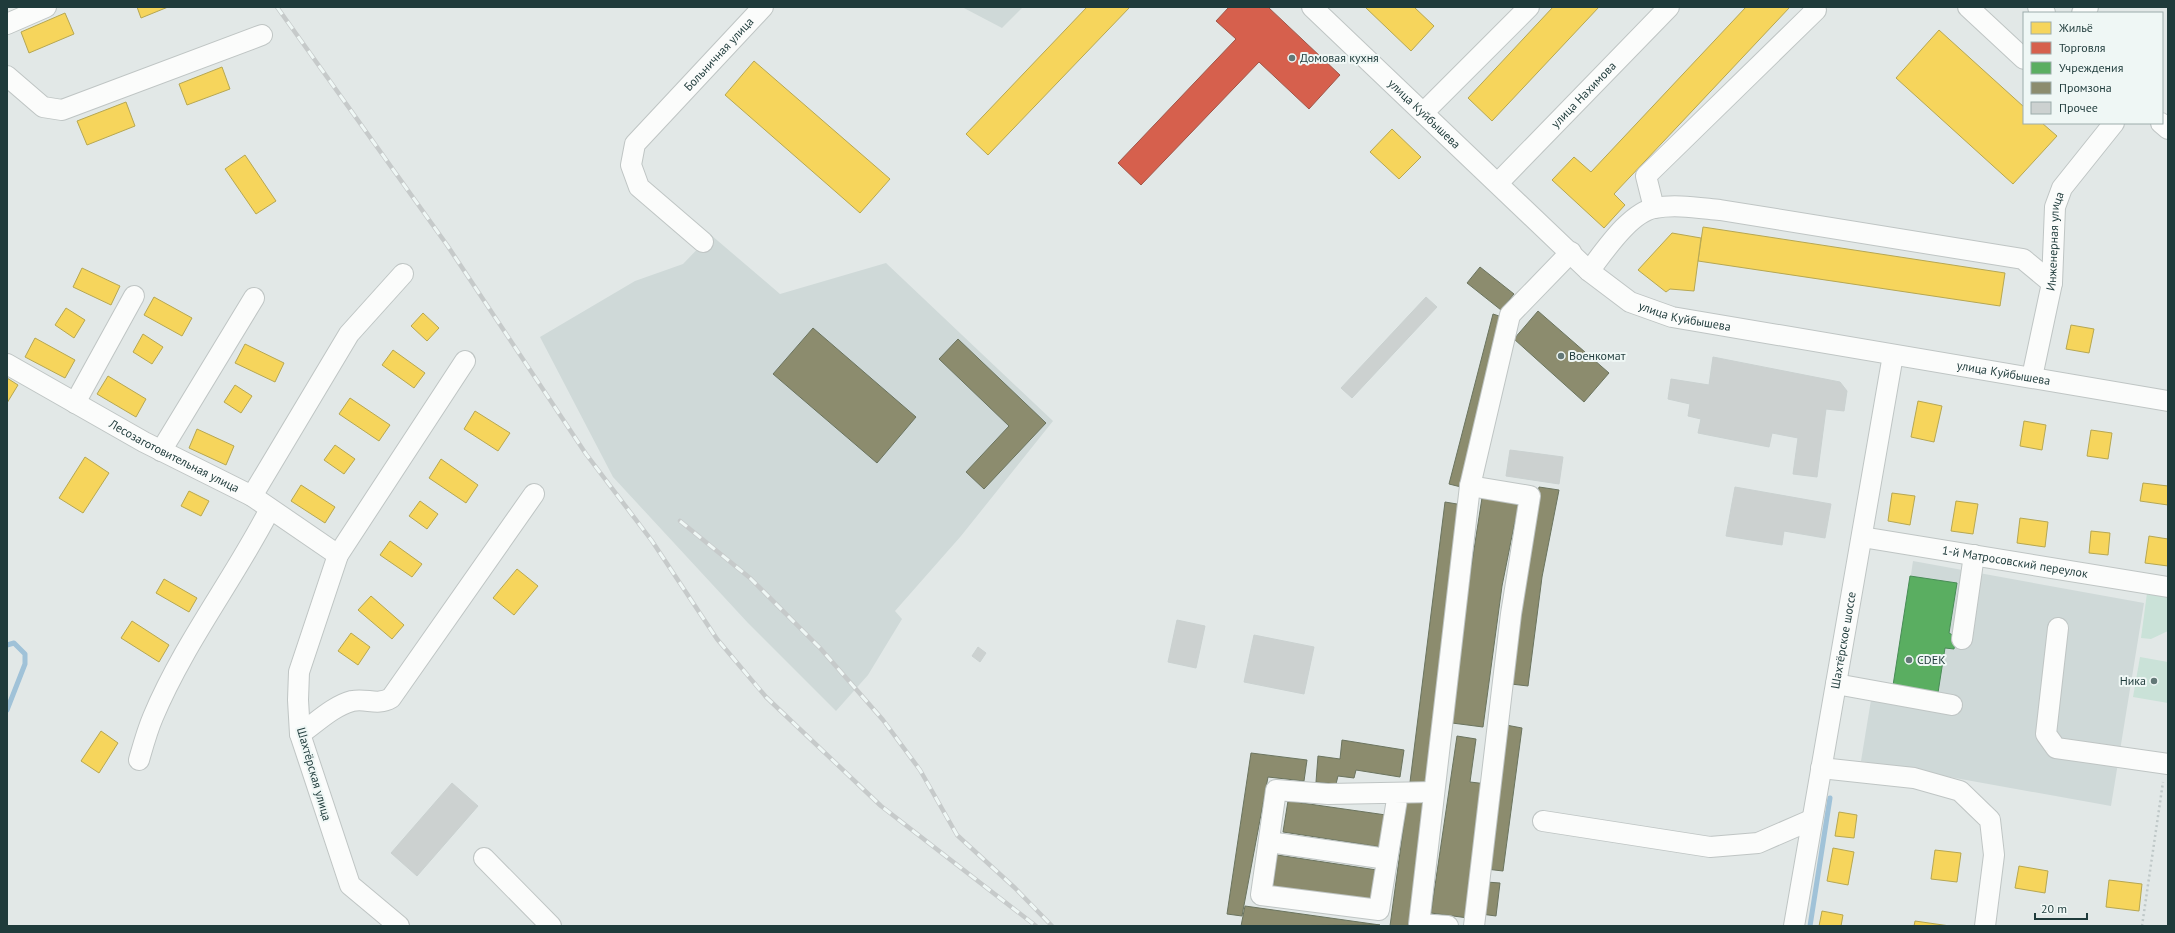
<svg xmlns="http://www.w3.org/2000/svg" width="2175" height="933" viewBox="0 0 2175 933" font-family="'PT Sans',sans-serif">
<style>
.built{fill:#cfd9d8}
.green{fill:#cae2d8}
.homes{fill:#f6d55c;stroke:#b6a752}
.shops{fill:#d6604d;stroke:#9f5548}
.public{fill:#5aae61;stroke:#488c56}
.industry{fill:#8c8c6e;stroke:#6b745f}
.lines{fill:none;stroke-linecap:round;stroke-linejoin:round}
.stream{stroke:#a0c2d8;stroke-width:5}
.building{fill:#ccd1d0;stroke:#cad1d0}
.minor-casing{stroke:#bfc5c4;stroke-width:22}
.path{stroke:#bfc8c8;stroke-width:2.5;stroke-dasharray:2 3;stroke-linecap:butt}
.minor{stroke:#fbfcfb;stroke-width:20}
.rail-casing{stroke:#c6caca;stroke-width:4.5}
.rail{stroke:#eff7f5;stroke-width:3;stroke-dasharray:9;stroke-linecap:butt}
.poi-dot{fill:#637877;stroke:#eff7f5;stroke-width:1.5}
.labels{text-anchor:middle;stroke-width:4;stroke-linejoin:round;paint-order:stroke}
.street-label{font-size:12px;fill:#1f3b3b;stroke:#eff7f5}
.poi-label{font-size:12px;fill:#1f3b3b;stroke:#eff7f5;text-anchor:start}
</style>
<rect width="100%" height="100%" fill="#e2e8e7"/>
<g class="built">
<path d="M 962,7 L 1023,7 L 1002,28 Z"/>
<path d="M 711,235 L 780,294 L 886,263 L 1053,421 L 961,536 L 895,611 L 902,619 L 868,675 L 836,711 L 748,623 L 613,477 L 540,337 L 635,281 L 683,264 Z"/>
<path d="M 1913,561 L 2144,603 L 2111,806 L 1861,761 L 1871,700 L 1892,703 Z"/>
</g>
<g class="green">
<path d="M 2147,593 L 2168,596 L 2168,631 L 2151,639 L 2141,638 Z"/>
<path d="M 2140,657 L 2168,662 L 2168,703 L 2133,697 Z"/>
</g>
<g class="homes">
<path d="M 137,7 L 168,7 L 141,18 Z"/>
<path d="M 1087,7 L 1130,7 L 988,155 L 966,134 Z"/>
<path d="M 1365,7 L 1414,7 L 1434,26 L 1411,51 Z"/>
<path d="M 1553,7 L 1599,7 L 1492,121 L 1468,98 Z"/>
<path d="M 1746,7 L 1790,7 L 1614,194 L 1625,205 L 1604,228 L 1552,180 L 1574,157 L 1591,172 Z"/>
<path d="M 65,13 L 74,34 L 29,53 L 21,32 Z"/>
<path d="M 1939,30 L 2024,107 L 2024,123 L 2042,123 L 2057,136 L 2013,184 L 1896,78 Z"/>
<path d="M 754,61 L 890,179 L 860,213 L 725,95 Z"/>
<path d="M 222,67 L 230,89 L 187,105 L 179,84 Z"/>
<path d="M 126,102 L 135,126 L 87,145 L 77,121 Z"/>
<path d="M 1392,129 L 1421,157 L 1399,179 L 1370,152 Z"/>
<path d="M 245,155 L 276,201 L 256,214 L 225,169 Z"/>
<path d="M 1703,227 L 2005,273 L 2000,306 L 1698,261 Z"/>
<path d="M 1672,233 L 1701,238 L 1694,291 L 1670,289 L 1666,292 L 1638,270 Z"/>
<path d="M 82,268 L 120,286 L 111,305 L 73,287 Z"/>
<path d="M 154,297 L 192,318 L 182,336 L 144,315 Z"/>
<path d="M 66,308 L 85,320 L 74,338 L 55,325 Z"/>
<path d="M 423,313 L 439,328 L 427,341 L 411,326 Z"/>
<path d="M 2071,325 L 2094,329 L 2089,353 L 2066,349 Z"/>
<path d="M 143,334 L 163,347 L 152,364 L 133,352 Z"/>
<path d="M 35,338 L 75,360 L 65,378 L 25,357 Z"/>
<path d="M 245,344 L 284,363 L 275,382 L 235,363 Z"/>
<path d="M 393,350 L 425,373 L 414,388 L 382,365 Z"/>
<path d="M 108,376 L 146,399 L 136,417 L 97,394 Z"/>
<path d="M 7,378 L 18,385 L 7,403 Z"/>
<path d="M 235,385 L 252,396 L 241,413 L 224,402 Z"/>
<path d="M 350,398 L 390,425 L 379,441 L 339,414 Z"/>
<path d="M 1918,401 L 1942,406 L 1934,442 L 1911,437 Z"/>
<path d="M 475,411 L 510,433 L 498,451 L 464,429 Z"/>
<path d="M 2024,421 L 2046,425 L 2042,450 L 2020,446 Z"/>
<path d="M 197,429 L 234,446 L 226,465 L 189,448 Z"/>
<path d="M 2091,430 L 2112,433 L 2108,459 L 2087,456 Z"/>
<path d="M 335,445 L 355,459 L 344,474 L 324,460 Z"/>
<path d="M 85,457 L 109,473 L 83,513 L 59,498 Z"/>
<path d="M 441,459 L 478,485 L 466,503 L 429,478 Z"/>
<path d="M 2143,483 L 2168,486 L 2168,505 L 2140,501 Z"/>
<path d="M 301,485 L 335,507 L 325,523 L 291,501 Z"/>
<path d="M 189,491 L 209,501 L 201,516 L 181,506 Z"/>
<path d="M 1892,493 L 1915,496 L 1910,525 L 1888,521 Z"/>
<path d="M 420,501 L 438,514 L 427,529 L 409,516 Z"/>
<path d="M 1956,501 L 1978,504 L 1973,534 L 1951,531 Z"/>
<path d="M 2020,518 L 2048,522 L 2045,547 L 2017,543 Z"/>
<path d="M 2091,531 L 2110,533 L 2108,555 L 2089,553 Z"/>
<path d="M 2149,536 L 2168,539 L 2168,566 L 2145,563 Z"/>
<path d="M 390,541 L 422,564 L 412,577 L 380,555 Z"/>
<path d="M 517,569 L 538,586 L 514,615 L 493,598 Z"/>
<path d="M 164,579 L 197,598 L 189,612 L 156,593 Z"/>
<path d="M 371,596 L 404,625 L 392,639 L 358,610 Z"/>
<path d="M 132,621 L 169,645 L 159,662 L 121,638 Z"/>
<path d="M 351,633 L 370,647 L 358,665 L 338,651 Z"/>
<path d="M 101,731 L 118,743 L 99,773 L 81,761 Z"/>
<path d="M 1839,812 L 1857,815 L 1854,838 L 1835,836 Z"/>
<path d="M 1833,848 L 1854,852 L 1848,885 L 1827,881 Z"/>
<path d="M 1935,850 L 1961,853 L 1957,882 L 1931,879 Z"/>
<path d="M 2019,866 L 2048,871 L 2045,893 L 2015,888 Z"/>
<path d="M 2109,880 L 2142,884 L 2139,911 L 2106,907 Z"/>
<path d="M 1822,911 L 1843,915 L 1841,926 L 1819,926 Z"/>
<path d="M 1915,921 L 1950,926 L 1914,926 Z"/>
</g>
<path class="shops" d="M 1229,7 L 1268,7 L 1340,75 L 1309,109 L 1259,62 L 1141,185 L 1118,163 L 1236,39 L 1216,21 Z"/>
<path class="public" d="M 1910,576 L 1957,583 L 1949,633 L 1956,637 L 1954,649 L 1945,648 L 1937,699 L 1892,692 Z"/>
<g class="industry">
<path d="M 1480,267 L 1514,294 L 1501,310 L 1467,283 Z"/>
<path d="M 1538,311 L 1609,373 L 1584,402 L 1514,339 Z"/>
<path d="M 1493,314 L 1502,317 L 1461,487 L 1449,484 Z"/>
<path d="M 813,328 L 916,417 L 877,463 L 773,374 Z"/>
<path d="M 958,339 L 1046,423 L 984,489 L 966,472 L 1009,426 L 939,359 Z"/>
<path d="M 1539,487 L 1559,490 L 1542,577 L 1528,686 L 1511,684 L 1525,576 Z"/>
<path d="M 1482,498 L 1522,505 L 1519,521 L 1515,521 L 1502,586 L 1483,727 L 1452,723 L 1459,646 Z"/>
<path d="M 1445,502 L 1463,505 L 1428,784 L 1410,782 Z"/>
<path d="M 1506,725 L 1522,728 L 1503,871 L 1486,869 Z"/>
<path d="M 1457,736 L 1476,739 L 1470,782 L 1487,784 L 1468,918 L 1431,913 Z"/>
<path d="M 1342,740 L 1404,750 L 1400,777 L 1356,770 L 1354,778 L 1338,776 L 1336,784 L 1316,782 L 1318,756 L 1340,759 Z"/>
<path d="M 1251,753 L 1307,760 L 1304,781 L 1268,777 L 1242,916 L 1227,914 Z"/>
<path d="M 1288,801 L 1386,815 L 1381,847 L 1283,832 Z"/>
<path d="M 1407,801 L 1425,803 L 1409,926 L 1390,926 Z"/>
<path d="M 1277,855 L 1377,870 L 1372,902 L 1273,888 Z"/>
<path d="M 1486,882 L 1500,883 L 1496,916 L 1481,914 Z"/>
<path d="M 1245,906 L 1380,925 L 1241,926 Z"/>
</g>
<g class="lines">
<g class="stream">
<path d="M 7,645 L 14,643 L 25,654 L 25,664 L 7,710"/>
<path d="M 1810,926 L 1830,798"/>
</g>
</g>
<g class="building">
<path d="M 1426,297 L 1437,307 L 1352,398 L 1341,388 Z"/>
<path d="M 1713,357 L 1840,382 L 1847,391 L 1844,411 L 1826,409 L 1817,477 L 1793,474 L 1798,438 L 1772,433 L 1769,447 L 1698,433 L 1701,419 L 1688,416 L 1690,404 L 1668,399 L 1671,379 L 1709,385 Z"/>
<path d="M 1510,450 L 1563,457 L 1559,484 L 1506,476 Z"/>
<path d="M 1735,487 L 1831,504 L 1825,538 L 1784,531 L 1782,545 L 1726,536 Z"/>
<path d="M 1177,620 L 1205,626 L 1196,668 L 1168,662 Z"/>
<path d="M 1254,635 L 1314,647 L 1304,694 L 1244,682 Z"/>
<path d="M 978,647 L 986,653 L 980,662 L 972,656 Z"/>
<path d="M 452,783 L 478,806 L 417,876 L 391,853 Z"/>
</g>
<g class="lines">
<defs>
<g id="minor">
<path id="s1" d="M 1312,7 L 1589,271 L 1630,302 L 1672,317 L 2168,401"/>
<path d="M 1968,7 L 2024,59"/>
<path d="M 2038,7 L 2045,13"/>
<path d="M 2082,13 L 2088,7"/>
<path d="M 7,24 L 46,7"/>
<path d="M 7,76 L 43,107 L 62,110 L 262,35"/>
<path d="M 1424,112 L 1529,7"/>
<path d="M 2161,123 L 2168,129"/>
<path id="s2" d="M 1498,183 L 1669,7"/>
<path d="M 1654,208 L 1646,176 L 1816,10 L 1813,7"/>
<path id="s3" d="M 703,242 L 639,187 L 631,165 L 635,144 L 763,7"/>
<path d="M 1589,271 C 1604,252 1630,212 1655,208 C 1675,204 1699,208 1720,210 L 2023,259 L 2052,283"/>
<path id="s4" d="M 7,364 L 144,442 L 252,496 L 338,555"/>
<path id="s5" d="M 2032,377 L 2052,283 L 2055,207 L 2062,188 L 2114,123"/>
<path d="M 75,403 L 134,296"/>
<path d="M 161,451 L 254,298"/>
<path d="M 1470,486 L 1530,496 L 1511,614 L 1474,926"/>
<path d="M 252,496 L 349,334 L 403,274"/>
<path id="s6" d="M 1862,537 L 2168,587"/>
<path d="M 2058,628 L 2046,734 L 2056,748 L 2168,764"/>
<path d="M 1962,639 L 1974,555"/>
<path d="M 1836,684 L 1952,705"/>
<path d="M 300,734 C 316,723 333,706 352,701 C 367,698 377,706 391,698 L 534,494"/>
<path d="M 139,760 C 143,746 147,731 153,717 C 184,643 234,579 270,509"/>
<path d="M 1821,768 L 1914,778 L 1960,791 L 1990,820 L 1994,855 L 1985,926"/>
<path d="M 1398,793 L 1379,910 L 1261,895 L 1276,790 L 1328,794 L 1434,792"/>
<path d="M 1543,821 L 1710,847 L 1758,843 L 1811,820"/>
<path d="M 1269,842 L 1387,859"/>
<path d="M 484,858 L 551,926"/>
<path d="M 399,926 L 350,885 L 300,734 L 298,700 L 299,672 L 338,555 L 465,361"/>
<path d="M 1448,926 L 1419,924 L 1470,486 L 1510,315 L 1571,252"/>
<path id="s7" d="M 1794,926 L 1893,355"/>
</g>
</defs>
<use href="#minor" class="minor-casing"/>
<path class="path" d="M 2142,926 L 2163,782"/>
<use href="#minor" class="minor"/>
<defs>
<g id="rail">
<path d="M 277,7 L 447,245 L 586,454 L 652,541 L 717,639 L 766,697 L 881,806 L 1036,926"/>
<path d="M 680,521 L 750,578 L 820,648 L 883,720 L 920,770 L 957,835 L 1015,888 L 1052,926"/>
</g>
</defs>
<use href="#rail" class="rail-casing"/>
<use href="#rail" class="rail"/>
</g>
<g class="poi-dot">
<circle cx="1292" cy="58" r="4"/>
<circle cx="1561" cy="356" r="4"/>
<circle cx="1909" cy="660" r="4"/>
<circle cx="2154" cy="681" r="4"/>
</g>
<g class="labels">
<g class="street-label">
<text dy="4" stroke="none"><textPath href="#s3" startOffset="252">Больничная улица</textPath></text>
<text dy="4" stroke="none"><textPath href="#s2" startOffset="123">улица Нахимова</textPath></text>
<text dy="4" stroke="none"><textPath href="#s1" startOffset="155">улица Куйбышева</textPath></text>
<text dy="4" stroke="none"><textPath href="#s5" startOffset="138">Инженерная улица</textPath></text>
<text dy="4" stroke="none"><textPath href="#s1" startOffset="491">улица Куйбышева</textPath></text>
<text dy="4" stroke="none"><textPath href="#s1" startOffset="815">улица Куйбышева</textPath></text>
<text dy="4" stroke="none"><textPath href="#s4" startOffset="191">Лесозаготовительная улица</textPath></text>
<text dy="4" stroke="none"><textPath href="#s6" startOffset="155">1-й Матросовский переулок</textPath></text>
<text dy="4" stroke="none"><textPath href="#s7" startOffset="290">Шахтёрское шоссе</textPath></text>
<text transform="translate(314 774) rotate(74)" y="4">Шахтёрская улица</text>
</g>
<g class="poi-label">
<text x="1300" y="62">Домовая кухня</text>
<text x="1569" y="360">Военкомат</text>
<text x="1917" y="664">CDEK</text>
<text x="2146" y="685" text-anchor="end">Ника</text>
</g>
</g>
<rect width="2175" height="933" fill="none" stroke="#1f3b3b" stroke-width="16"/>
<rect x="2023" y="12" width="140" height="112" fill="#eff7f5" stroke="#9cacab"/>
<rect x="2031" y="22" width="20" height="12" fill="#f6d55c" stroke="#9cacab"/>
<text x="2059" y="32" font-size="12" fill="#1f3b3b">Жильё</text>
<rect x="2031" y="42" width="20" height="12" fill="#d6604d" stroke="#9cacab"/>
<text x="2059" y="52" font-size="12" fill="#1f3b3b">Торговля</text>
<rect x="2031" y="62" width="20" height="12" fill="#5aae61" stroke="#9cacab"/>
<text x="2059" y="72" font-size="12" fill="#1f3b3b">Учреждения</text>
<rect x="2031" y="82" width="20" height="12" fill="#8c8c6e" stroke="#9cacab"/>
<text x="2059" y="92" font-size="12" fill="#1f3b3b">Промзона</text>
<rect x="2031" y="102" width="20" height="12" fill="#ccd1d0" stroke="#9cacab"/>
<text x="2059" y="112" font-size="12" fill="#1f3b3b">Прочее</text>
<path d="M2035 913v6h52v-6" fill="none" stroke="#1f3b3b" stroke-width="2"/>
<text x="2041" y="913" font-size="12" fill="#1f3b3b" stroke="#eff7f5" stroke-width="3" paint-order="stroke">20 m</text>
</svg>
